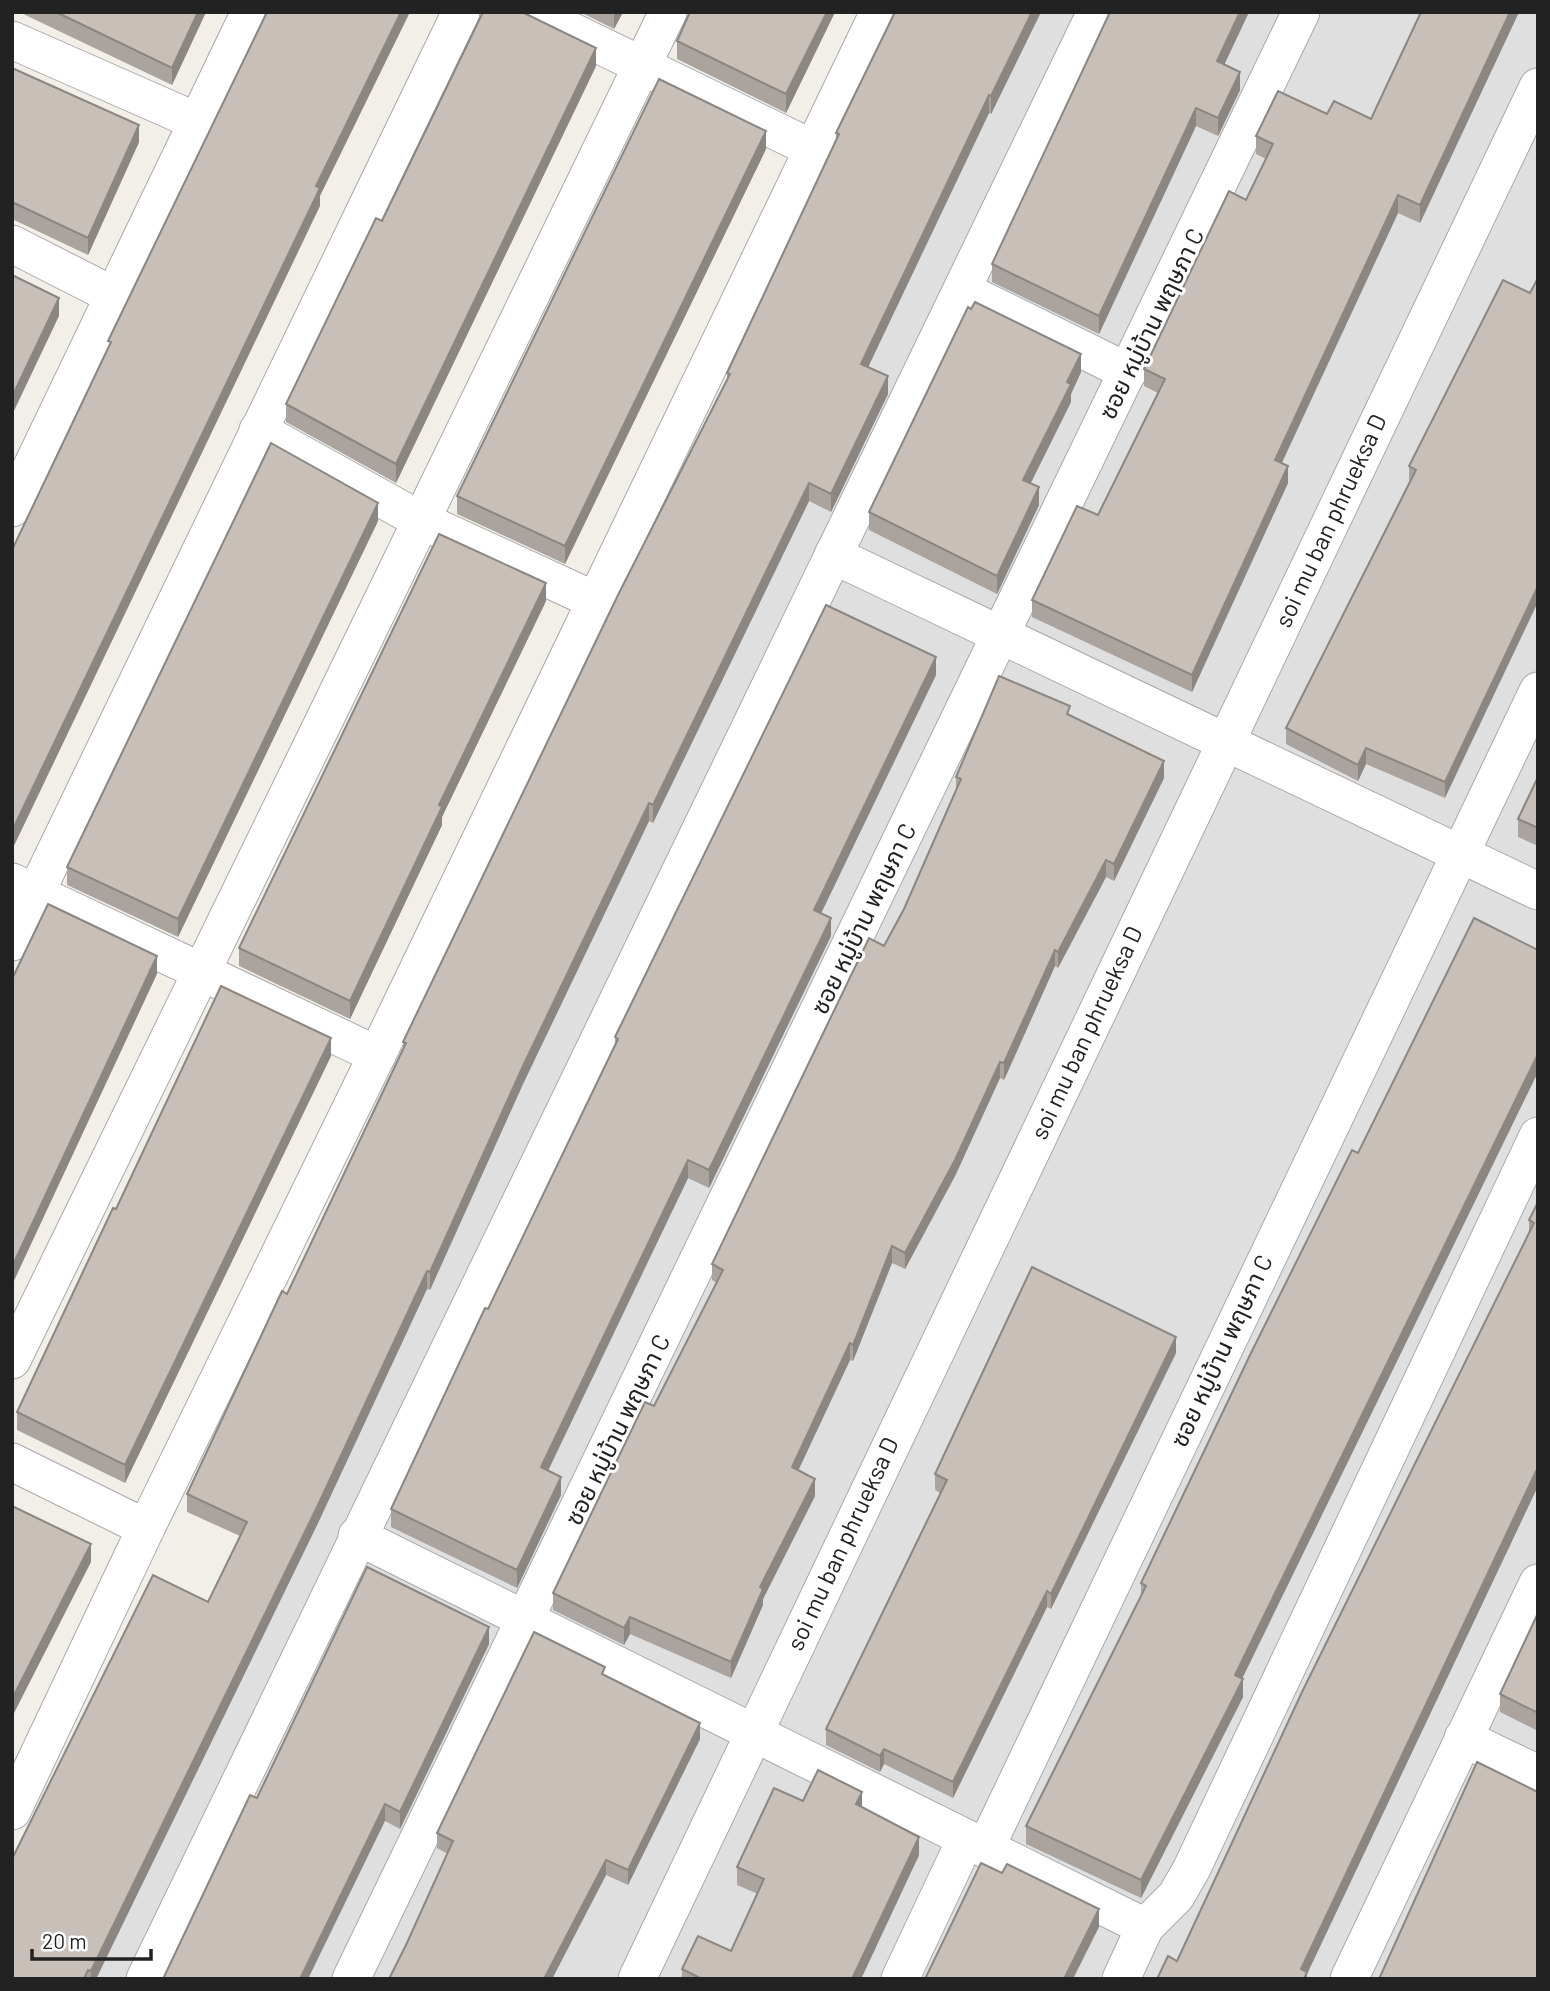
<svg xmlns="http://www.w3.org/2000/svg" width="1550" height="1991" viewBox="0 0 1550 1991" font-family="Barlow,'Noto Sans Thai',sans-serif">
<style>
.residential{fill:#e0dfdf}
.lines{fill:none;stroke-linecap:round;stroke-linejoin:round}
.street-casing{stroke:#a9a9a9;stroke-width:39}
.street{stroke:#fff;stroke-width:37}
.wall{fill:#aba49e}
.shaded-wall{fill:#8b8681}
.building{fill:#c7bfb8;stroke:#8b8681;stroke-width:2}
.labels{text-anchor:middle;stroke-width:6;stroke-linejoin:round;paint-order:stroke}
.street-label{font-size:24px;fill:#222;stroke:#fff}
</style>
<rect width="100%" height="100%" fill="#f2efe9"/>
<path class="residential" d="M 1003,12 L 1538,12 L 1538,1889 L 1496,1979 L 55,1979 Z"/>
<g class="lines">
<defs>
<g id="street">
<path d="M 532,12 L 813,149"/>
<path d="M 12,40 L 198,122"/>
<path d="M 12,244 L 116,297"/>
<path d="M 962,290 L 1128,372"/>
<path d="M 258,430 L 420,520 L 594,600"/>
<path d="M 12,508 L 250,12"/>
<path d="M 833,555 L 1538,891"/>
<path d="M 12,882 L 377,1055"/>
<path d="M 12,942 L 461,12"/>
<path d="M 12,1360 C 234,912 448,461 668,12"/>
<path d="M 12,1462 L 146,1528"/>
<path d="M 357,1536 L 1145,1927 L 1176,1896 L 1191,1870 L 1538,1136"/>
<path d="M 1463,1738 L 1538,1774"/>
<path d="M 12,1811 L 146,1528 L 377,1055 L 879,12"/>
<path d="M 985,1849 L 1538,691"/>
<path d="M 145,1979 L 1096,12"/>
<path d="M 351,1979 L 1301,12"/>
<path d="M 637,1979 L 1538,87"/>
<path d="M 900,1979 L 966,1839"/>
<path d="M 1121,1979 L 1145,1927"/>
<path d="M 1349,1979 L 1538,1583"/>
</g>
</defs>
<use href="#street" class="street-casing"/>
<use href="#street" class="street"/>
</g>
<g class="wall">
<path d="M 19,12 L 206,12 L 172,85 Z"/>
<path d="M 580,12 L 623,12 L 614,29 Z"/>
<path d="M 835,12 L 786,113 L 677,59 L 677,41 Z"/>
<path d="M 895,12 L 1041,12 L 991,114 L 989,113 L 868,367 L 888,394 L 831,512 L 809,501 L 653,823 L 649,821 L 523,1084 L 430,1290 L 427,1289 L 318,1523 L 96,1979 L 12,1979 L 208,1602 L 240,1536 L 187,1512 L 187,1494 L 287,1294 L 403,1050 L 403,1042 L 727,380 L 727,373 L 836,140 L 836,133 Z"/>
<path d="M 1249,12 L 1224,65 L 1240,90 L 1218,136 L 1196,126 L 1099,334 L 992,282 L 992,264 Z"/>
<path d="M 1421,12 L 1519,12 L 1420,223 L 1398,213 L 1282,463 L 1288,483 L 1192,692 L 1032,617 L 1032,600 L 1098,515 L 1158,393 L 1144,386 L 1144,369 L 1246,200 L 1266,159 L 1256,154 L 1256,136 L 1327,114 L 1371,119 Z"/>
<path d="M 596,66 L 396,483 L 286,422 L 286,404 L 382,221 Z"/>
<path d="M 12,68 L 139,142 L 88,255 L 12,219 Z"/>
<path d="M 766,149 L 565,564 L 457,514 L 457,496 Z"/>
<path d="M 1530,293 L 1445,798 L 1366,764 L 1358,781 L 1286,744 L 1286,728 L 1409,482 L 1409,466 Z"/>
<path d="M 971,309 L 1081,372 L 1071,394 L 1071,402 L 1031,483 L 1039,505 L 997,594 L 869,530 L 869,512 Z"/>
<path d="M 378,521 L 178,937 L 67,885 L 67,867 Z"/>
<path d="M 546,601 L 442,817 L 442,825 L 350,1019 L 239,966 L 239,948 Z"/>
<path d="M 936,675 L 821,913 L 831,936 L 709,1188 L 688,1178 L 548,1471 L 561,1495 L 517,1588 L 391,1527 L 391,1509 L 615,1045 L 615,1037 Z"/>
<path d="M 1070,716 L 1164,778 L 1114,881 L 1106,877 L 1058,968 L 1055,966 L 1004,1080 L 1000,1078 L 955,1176 L 905,1269 L 892,1263 L 853,1361 L 850,1360 L 798,1470 L 815,1496 L 763,1599 L 763,1605 L 731,1678 L 630,1634 L 624,1645 L 553,1610 L 553,1593 L 654,1406 L 717,1283 L 712,1280 L 712,1264 L 904,909 L 956,790 L 956,777 Z"/>
<path d="M 1538,777 L 1538,846 L 1518,837 L 1518,819 Z"/>
<path d="M 331,1056 L 125,1483 L 17,1430 L 17,1412 Z"/>
<path d="M 1538,1072 L 1242,1679 L 1243,1697 L 1141,1898 L 1026,1844 L 1026,1826 L 1141,1596 L 1141,1583 L 1358,1153 Z"/>
<path d="M 1538,1202 L 1538,1486 L 1307,1974 L 1307,1979 L 1177,1961 L 1529,1234 L 1529,1220 Z"/>
<path d="M 1176,1353 L 1051,1609 L 1047,1607 L 953,1798 L 884,1764 L 880,1772 L 826,1745 L 826,1729 L 940,1493 L 935,1490 L 935,1474 Z"/>
<path d="M 1538,1613 L 1538,1731 L 1500,1712 L 1500,1694 Z"/>
<path d="M 489,1644 L 400,1829 L 385,1821 L 257,1798 Z"/>
<path d="M 605,1676 L 700,1739 L 628,1885 L 606,1875 L 552,1979 L 389,1979 L 406,1945 L 448,1854 L 437,1848 L 437,1833 Z"/>
<path d="M 803,1801 L 862,1807 L 919,1855 L 861,1979 L 682,1979 L 682,1969 L 731,1951 L 758,1894 L 737,1885 L 737,1867 Z"/>
</g>
<g class="shaded-wall">
<path d="M 198,12 L 206,12 L 172,85 L 172,68 Z"/>
<path d="M 401,12 L 410,12 L 320,196 L 320,206 L 12,850 L 12,831 L 316,186 Z"/>
<path d="M 614,12 L 623,12 L 614,29 Z"/>
<path d="M 827,12 L 835,12 L 786,113 L 786,94 Z"/>
<path d="M 1032,12 L 1041,12 L 991,114 L 991,96 Z"/>
<path d="M 1240,12 L 1249,12 L 1217,80 L 1217,61 Z"/>
<path d="M 1510,12 L 1519,12 L 1420,223 L 1420,205 Z"/>
<path d="M 596,48 L 596,66 L 396,483 L 396,464 Z"/>
<path d="M 1240,72 L 1240,90 L 1218,136 L 1218,118 Z"/>
<path d="M 989,95 L 989,113 L 861,382 L 861,364 Z"/>
<path d="M 1196,108 L 1196,126 L 1099,334 L 1099,316 Z"/>
<path d="M 139,125 L 139,142 L 88,255 L 88,238 Z"/>
<path d="M 766,131 L 766,149 L 565,564 L 565,546 Z"/>
<path d="M 1398,195 L 1398,213 L 1275,477 L 1275,460 Z"/>
<path d="M 59,298 L 59,316 L 12,415 L 12,397 Z"/>
<path d="M 1081,354 L 1081,372 L 1071,394 L 1071,402 L 1023,498 L 1023,480 Z"/>
<path d="M 888,376 L 888,394 L 831,512 L 831,494 Z"/>
<path d="M 1288,466 L 1288,483 L 1192,692 L 1192,675 Z"/>
<path d="M 809,483 L 809,501 L 653,823 L 653,805 Z"/>
<path d="M 1039,487 L 1039,505 L 997,594 L 997,576 Z"/>
<path d="M 378,503 L 378,521 L 178,937 L 178,919 Z"/>
<path d="M 546,583 L 546,601 L 442,817 L 442,825 L 350,1019 L 350,1001 L 439,805 Z"/>
<path d="M 1538,586 L 1538,602 L 1445,798 L 1445,782 Z"/>
<path d="M 936,657 L 936,675 L 814,928 L 814,910 Z"/>
<path d="M 1366,748 L 1366,764 L 1358,781 L 1358,765 Z"/>
<path d="M 1164,761 L 1164,778 L 1114,881 L 1114,864 Z"/>
<path d="M 649,803 L 649,821 L 523,1084 L 430,1290 L 430,1272 L 523,1066 Z"/>
<path d="M 1106,860 L 1106,877 L 1058,968 L 1058,952 Z"/>
<path d="M 831,918 L 831,936 L 709,1188 L 709,1170 Z"/>
<path d="M 1055,950 L 1055,966 L 1004,1080 L 1004,1063 Z"/>
<path d="M 157,956 L 157,974 L 12,1285 L 12,1267 Z"/>
<path d="M 331,1038 L 331,1056 L 125,1483 L 125,1465 Z"/>
<path d="M 1538,1054 L 1538,1072 L 1235,1693 L 1235,1675 Z"/>
<path d="M 1000,1062 L 1000,1078 L 955,1176 L 905,1269 L 905,1253 Z"/>
<path d="M 688,1160 L 688,1178 L 541,1485 L 541,1467 Z"/>
<path d="M 892,1246 L 892,1263 L 853,1361 L 853,1345 Z"/>
<path d="M 427,1271 L 427,1289 L 318,1523 L 96,1979 L 91,1979 L 91,1971 Z"/>
<path d="M 1176,1337 L 1176,1353 L 1051,1609 L 1051,1594 Z"/>
<path d="M 850,1343 L 850,1360 L 792,1484 L 792,1467 Z"/>
<path d="M 1538,1467 L 1538,1486 L 1307,1974 L 1307,1979 L 1301,1979 L 1301,1969 Z"/>
<path d="M 561,1477 L 561,1495 L 517,1588 L 517,1570 Z"/>
<path d="M 815,1479 L 815,1496 L 763,1599 L 763,1605 L 731,1678 L 731,1662 L 760,1587 Z"/>
<path d="M 91,1544 L 91,1562 L 12,1717 L 12,1699 Z"/>
<path d="M 1047,1591 L 1047,1607 L 953,1798 L 953,1782 Z"/>
<path d="M 630,1617 L 630,1634 L 624,1645 L 624,1628 Z"/>
<path d="M 489,1627 L 489,1644 L 400,1829 L 400,1812 Z"/>
<path d="M 1243,1679 L 1243,1697 L 1141,1898 L 1141,1880 Z"/>
<path d="M 700,1723 L 700,1739 L 628,1885 L 628,1870 Z"/>
<path d="M 884,1749 L 884,1764 L 880,1772 L 880,1756 Z"/>
<path d="M 862,1792 L 862,1810 L 856,1804 Z"/>
<path d="M 385,1804 L 385,1821 L 308,1979 L 300,1979 Z"/>
<path d="M 919,1837 L 919,1855 L 861,1979 L 852,1979 Z"/>
<path d="M 606,1860 L 606,1875 L 552,1979 L 544,1979 Z"/>
<path d="M 1099,1909 L 1099,1927 L 1073,1979 L 1064,1979 Z"/>
</g>
<g class="building">
<path d="M 56,12 L 198,12 L 172,68 Z"/>
<path d="M 267,12 L 401,12 L 316,186 L 320,188 L 12,831 L 12,550 L 111,342 L 108,341 Z"/>
<path d="M 483,12 L 522,12 L 596,48 L 396,464 L 286,404 L 376,218 L 382,221 Z"/>
<path d="M 690,12 L 827,12 L 786,94 L 677,41 Z"/>
<path d="M 895,12 L 1032,12 L 991,96 L 989,95 L 861,364 L 888,376 L 831,494 L 809,483 L 653,805 L 649,803 L 523,1066 L 430,1272 L 427,1271 L 318,1505 L 91,1971 L 88,1970 L 84,1979 L 12,1979 L 12,1859 L 153,1575 L 208,1602 L 247,1522 L 187,1494 L 282,1291 L 287,1294 L 406,1043 L 403,1042 L 619,593 L 730,374 L 727,373 L 839,134 L 836,133 Z"/>
<path d="M 1110,12 L 1240,12 L 1217,61 L 1240,72 L 1218,118 L 1196,108 L 1099,316 L 992,264 Z"/>
<path d="M 1421,12 L 1510,12 L 1420,205 L 1398,195 L 1275,460 L 1288,466 L 1192,675 L 1032,600 L 1077,506 L 1098,515 L 1165,379 L 1144,369 L 1229,191 L 1246,200 L 1273,144 L 1256,136 L 1278,91 L 1327,114 L 1334,101 L 1371,119 Z"/>
<path d="M 12,68 L 139,125 L 88,238 L 12,202 Z"/>
<path d="M 659,79 L 766,131 L 565,546 L 457,496 Z"/>
<path d="M 12,275 L 59,298 L 12,397 Z"/>
<path d="M 1538,278 L 1538,586 L 1445,782 L 1366,748 L 1358,765 L 1286,728 L 1416,470 L 1409,466 L 1503,280 L 1530,293 Z"/>
<path d="M 975,302 L 1081,354 L 1067,382 L 1071,384 L 1023,480 L 1039,487 L 997,576 L 869,512 L 968,307 L 971,309 Z"/>
<path d="M 271,443 L 378,503 L 178,919 L 67,867 Z"/>
<path d="M 439,534 L 546,583 L 439,805 L 442,807 L 350,1001 L 239,948 Z"/>
<path d="M 826,605 L 936,657 L 814,910 L 831,918 L 709,1170 L 688,1160 L 541,1467 L 561,1477 L 517,1570 L 391,1509 L 485,1308 L 488,1309 L 618,1039 L 615,1037 Z"/>
<path d="M 999,676 L 1070,706 L 1067,714 L 1164,761 L 1114,864 L 1106,860 L 1058,952 L 1055,950 L 1004,1063 L 1000,1062 L 955,1160 L 905,1253 L 892,1246 L 853,1345 L 850,1343 L 792,1467 L 815,1479 L 760,1587 L 763,1589 L 731,1662 L 630,1617 L 624,1628 L 553,1593 L 645,1402 L 654,1406 L 723,1270 L 712,1264 L 869,938 L 884,946 L 904,909 L 961,779 L 956,777 Z"/>
<path d="M 1538,777 L 1538,828 L 1518,819 Z"/>
<path d="M 48,904 L 157,956 L 12,1267 L 12,979 Z"/>
<path d="M 1474,918 L 1538,950 L 1538,1054 L 1235,1675 L 1243,1679 L 1141,1880 L 1026,1826 L 1146,1586 L 1141,1583 L 1251,1353 L 1352,1150 L 1358,1153 Z"/>
<path d="M 221,986 L 331,1038 L 125,1465 L 17,1412 L 113,1208 L 116,1209 Z"/>
<path d="M 1538,1202 L 1538,1467 L 1301,1969 L 1307,1972 L 1304,1979 L 1157,1979 L 1168,1956 L 1177,1961 L 1302,1692 L 1534,1223 L 1529,1220 Z"/>
<path d="M 1032,1267 L 1176,1337 L 1051,1594 L 1047,1591 L 953,1782 L 884,1749 L 880,1756 L 826,1729 L 947,1480 L 935,1474 Z"/>
<path d="M 12,1506 L 91,1544 L 12,1699 Z"/>
<path d="M 367,1567 L 489,1627 L 400,1812 L 385,1804 L 300,1979 L 163,1979 L 250,1795 L 257,1798 Z"/>
<path d="M 1538,1613 L 1538,1713 L 1500,1694 Z"/>
<path d="M 534,1632 L 605,1667 L 602,1674 L 700,1723 L 628,1870 L 606,1860 L 544,1979 L 389,1979 L 406,1945 L 453,1841 L 437,1833 Z"/>
<path d="M 1477,1762 L 1538,1792 L 1538,1979 L 1379,1979 Z"/>
<path d="M 818,1770 L 862,1792 L 856,1804 L 919,1837 L 852,1979 L 702,1979 L 682,1969 L 698,1936 L 731,1951 L 764,1879 L 737,1867 L 774,1788 L 803,1801 Z"/>
<path d="M 981,1863 L 1002,1873 L 1007,1864 L 1099,1909 L 1064,1979 L 925,1979 Z"/>
</g>
<g class="labels">
<g class="street-label">
<text transform="translate(1152 324) rotate(-64)" y="8">ซอย หมู่บ้าน พฤษภา C</text>
<text transform="translate(1331 521) rotate(-65)" y="8">soi mu ban phrueksa D</text>
<text transform="translate(864 919) rotate(-64)" y="8">ซอย หมู่บ้าน พฤษภา C</text>
<text transform="translate(1087 1033) rotate(-65)" y="8">soi mu ban phrueksa D</text>
<text transform="translate(1222 1351) rotate(-65)" y="8">ซอย หมู่บ้าน พฤษภา C</text>
<text transform="translate(618 1430) rotate(-64)" y="8">ซอย หมู่บ้าน พฤษภา C</text>
<text transform="translate(843 1544) rotate(-65)" y="8">soi mu ban phrueksa D</text>
</g>
</g>
<rect width="1550" height="1991" fill="none" stroke="#222222" stroke-width="28"/>
<path d="M32 1949v10h119v-10" fill="none" stroke="#222222" stroke-width="3.5"/>
<text x="42" y="1949" font-size="21" fill="#222222" stroke="#ffffff" stroke-width="5" paint-order="stroke">20 m</text>
</svg>
